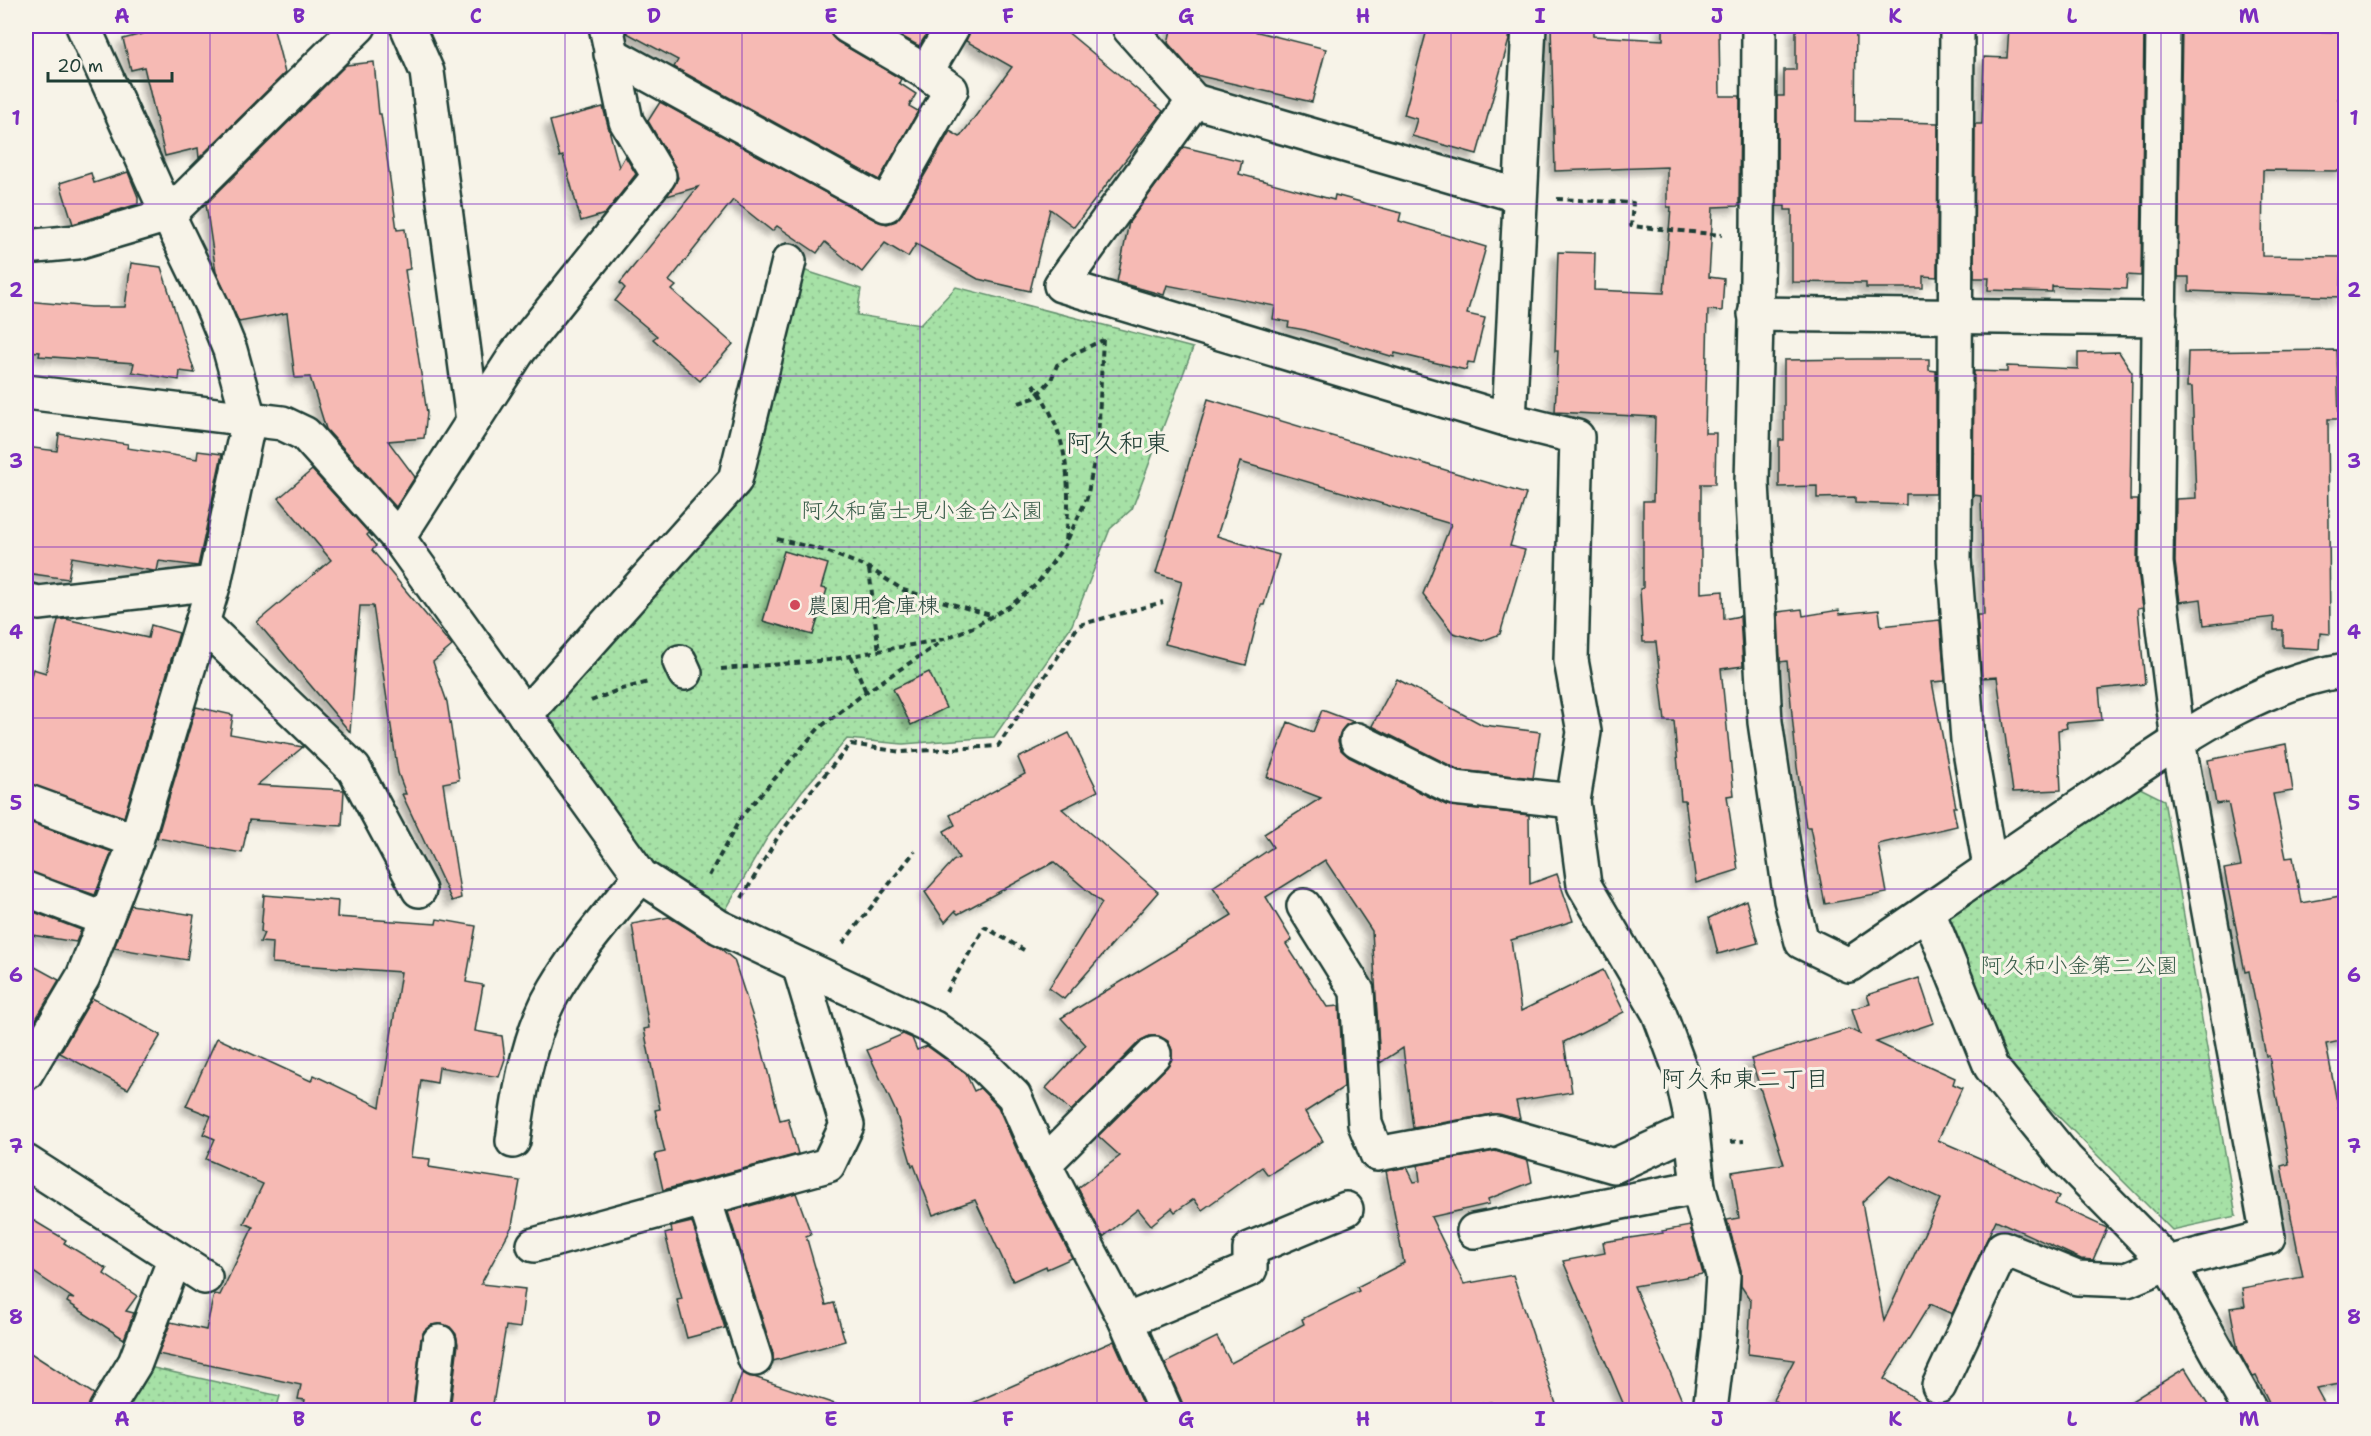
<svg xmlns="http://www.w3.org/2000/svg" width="2371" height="1436" viewBox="0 0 2371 1436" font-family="'Shantell Sans','Klee One',sans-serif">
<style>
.park{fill:url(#park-dots);stroke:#628f6d;stroke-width:1.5}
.building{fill:#f6bab4;stroke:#1f3d34;stroke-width:1.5;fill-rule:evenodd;filter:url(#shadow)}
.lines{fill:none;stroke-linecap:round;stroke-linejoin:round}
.minor-casing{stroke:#1f3d34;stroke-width:38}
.path{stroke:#1f3d34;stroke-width:4;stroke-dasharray:6 4.5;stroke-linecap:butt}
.minor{stroke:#f7f3e8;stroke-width:33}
.grid{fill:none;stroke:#7b2cbf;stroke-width:1.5;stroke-opacity:0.55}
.poi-dot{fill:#d1495b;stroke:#f7f3e8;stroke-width:2}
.labels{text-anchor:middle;stroke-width:6;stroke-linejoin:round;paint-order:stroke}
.park-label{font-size:22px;fill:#3a5e4b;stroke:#f7f3e8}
.poi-label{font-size:22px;fill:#1f3d34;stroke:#f7f3e8;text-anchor:start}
.neighbourhood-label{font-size:24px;fill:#1f3d34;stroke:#f7f3e8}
.quarter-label{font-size:26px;fill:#1f3d34;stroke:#f7f3e8}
.neatline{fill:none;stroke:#7b2cbf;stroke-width:2}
.grid-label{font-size:20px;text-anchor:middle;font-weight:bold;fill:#7b2cbf}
</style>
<defs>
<pattern id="park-dots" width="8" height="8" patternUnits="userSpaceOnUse" patternTransform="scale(1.5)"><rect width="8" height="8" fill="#a6e1a6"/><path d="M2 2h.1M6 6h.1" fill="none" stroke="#8ec290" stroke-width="1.8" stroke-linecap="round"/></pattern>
<filter id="shadow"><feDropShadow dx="-5.5" dy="5.5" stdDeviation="3" flood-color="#0004"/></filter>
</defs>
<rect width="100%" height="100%" fill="#f7f3e8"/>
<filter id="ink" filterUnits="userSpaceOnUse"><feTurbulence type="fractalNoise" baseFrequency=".0167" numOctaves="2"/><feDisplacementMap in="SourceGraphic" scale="12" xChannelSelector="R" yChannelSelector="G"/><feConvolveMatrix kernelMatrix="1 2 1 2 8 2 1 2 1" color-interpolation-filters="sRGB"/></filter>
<g filter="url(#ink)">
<g class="park">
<path d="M 797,268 L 861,289 L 857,315 L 920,325 L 956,287 L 1193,348 L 1132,509 L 1110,529 L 1072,625 L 994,737 L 903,744 L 847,739 L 802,791 L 767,838 L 724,913 L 643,859 L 536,723 L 740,489 Z"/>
<path d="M 2138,787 L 2164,800 L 2236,1216 L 2172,1230 L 1994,1052 L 1942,918 Z"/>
<path d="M 140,1365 L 280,1396 L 276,1410 L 112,1410 Z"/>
</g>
<g class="building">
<path d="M 172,26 L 273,26 L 285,73 L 199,158 L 198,148 L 165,156 L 144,67 L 131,70 L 123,39 Z"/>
<path d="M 625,26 L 828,26 L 831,35 L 838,42 L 901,79 L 899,83 L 916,94 L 909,106 L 918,111 L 879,180 L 674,67 L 678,60 L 627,33 Z"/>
<path d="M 883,26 L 932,26 L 919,46 Z"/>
<path d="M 972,26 L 1060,26 L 1163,111 L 1074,227 L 1050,209 L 1030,291 L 978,279 L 916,244 L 908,257 L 885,243 L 862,272 L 825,242 L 817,253 L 777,226 L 772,231 L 733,200 L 669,281 L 676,286 L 672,290 L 733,344 L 700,381 L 653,339 L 657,336 L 615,301 L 625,288 L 620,283 L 698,187 L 667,196 L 678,178 L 675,167 L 648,121 L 660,102 L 877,221 L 887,224 L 896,221 L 902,214 L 950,131 L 960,137 L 1012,67 L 966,41 Z"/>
<path d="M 1172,26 L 1234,26 L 1326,49 L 1312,102 L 1196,75 L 1168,43 Z"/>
<path d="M 1428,26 L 1510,26 L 1509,40 L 1477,154 L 1412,136 L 1417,119 L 1404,115 Z"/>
<path d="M 1551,26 L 1593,29 L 1593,36 L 1663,40 L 1663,26 L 1719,26 L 1720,96 L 1740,96 L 1739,206 L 1713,207 L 1709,277 L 1724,279 L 1722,311 L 1708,310 L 1705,433 L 1716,433 L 1715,484 L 1701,484 L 1701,593 L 1723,591 L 1724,619 L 1740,616 L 1743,666 L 1721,669 L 1734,795 L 1727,796 L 1738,870 L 1696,883 L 1685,800 L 1681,800 L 1674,721 L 1665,721 L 1656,642 L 1643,642 L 1640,589 L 1643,588 L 1643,501 L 1653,501 L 1655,417 L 1555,412 L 1558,351 L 1555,351 L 1558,252 L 1595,253 L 1594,290 L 1664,293 L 1671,207 L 1667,207 L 1667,167 L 1555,171 Z"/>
<path d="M 1796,26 L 1856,26 L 1855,121 L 1938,123 L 1937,277 L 1923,276 L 1923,288 L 1866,288 L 1866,283 L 1792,282 L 1792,210 L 1785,210 L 1785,206 L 1777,206 L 1777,96 L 1784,96 L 1784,70 L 1796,70 Z"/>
<path d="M 2009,26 L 2144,26 L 2141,276 L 2127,275 L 2126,289 L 2052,286 L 2052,292 L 1988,290 L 1989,278 L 1974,278 L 1975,124 L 1982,124 L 1984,57 L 2007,58 Z"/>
<path d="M 2182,26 L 2309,26 L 2308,31 L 2340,32 L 2338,99 L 2344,99 L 2342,171 L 2263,170 L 2262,256 L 2342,257 L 2341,297 L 2189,291 L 2189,277 L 2178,277 Z"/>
<path d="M 374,62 L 379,114 L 381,114 L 397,230 L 405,229 L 410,269 L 405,270 L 427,413 L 424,438 L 388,441 L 415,477 L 396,507 L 326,429 L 310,377 L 295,378 L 287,313 L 239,322 L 216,272 L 206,204 L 346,65 Z"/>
<path d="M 603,107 L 619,167 L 625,156 L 636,174 L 605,214 L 581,221 L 563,156 L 560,157 L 550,121 Z"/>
<path d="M 1184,147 L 1242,161 L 1239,174 L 1334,200 L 1335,195 L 1401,213 L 1399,221 L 1486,247 L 1467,314 L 1485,318 L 1474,363 L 1468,362 L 1466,370 L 1395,353 L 1394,357 L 1305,330 L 1288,327 L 1289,322 L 1273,319 L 1275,306 L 1167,285 L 1164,295 L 1117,282 L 1129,222 Z"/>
<path d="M 128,172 L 138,197 L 138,204 L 73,224 L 60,183 L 91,173 L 94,183 Z"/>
<path d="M 131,263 L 161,267 L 195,373 L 180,371 L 179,380 L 132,372 L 134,363 L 39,356 L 40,352 L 26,351 L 26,301 L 91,307 L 125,307 Z"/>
<path d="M 2337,350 L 2339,419 L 2328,419 L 2330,634 L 2320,633 L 2319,649 L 2283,647 L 2283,630 L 2274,630 L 2274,617 L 2204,625 L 2201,599 L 2180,602 L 2175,562 L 2176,499 L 2196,498 L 2192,387 L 2187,387 L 2188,352 Z"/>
<path d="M 2119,352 L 2132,372 L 2130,500 L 2138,500 L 2137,563 L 2143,607 L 2138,608 L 2145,684 L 2099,689 L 2102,720 L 2066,723 L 2067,728 L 2058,730 L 2061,790 L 2013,792 L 1997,677 L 1982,678 L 1977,615 L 1984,615 L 1981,496 L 1973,495 L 1974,371 L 2007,372 L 2007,366 L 2078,369 L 2078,353 Z"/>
<path d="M 1858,359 L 1929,359 L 1929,370 L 1936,371 L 1936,494 L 1906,494 L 1906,505 L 1855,503 L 1855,497 L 1817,498 L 1817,486 L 1779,487 L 1779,440 L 1784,440 L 1784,360 Z"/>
<path d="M 1208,399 L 1526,494 L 1510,546 L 1525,550 L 1500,634 L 1482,641 L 1453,633 L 1423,594 L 1451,524 L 1240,462 L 1217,536 L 1279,555 L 1264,605 L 1261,605 L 1246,665 L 1165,644 L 1182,581 L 1156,573 Z"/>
<path d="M 59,434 L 128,444 L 127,448 L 197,459 L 198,451 L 222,454 L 198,566 L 159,561 L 157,571 L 154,571 L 72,557 L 68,579 L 26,573 L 26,447 L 57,451 Z"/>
<path d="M 312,470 L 369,533 L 367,535 L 376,546 L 372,550 L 452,646 L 433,662 L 447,702 L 459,780 L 443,783 L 461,898 L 452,901 L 402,794 L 406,794 L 398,773 L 373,606 L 360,606 L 350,732 L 257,622 L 331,560 L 279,498 Z"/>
<path d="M 784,551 L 828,564 L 821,588 L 827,589 L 813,635 L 763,621 Z"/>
<path d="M 1802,609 L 1803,616 L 1839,610 L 1840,614 L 1879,610 L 1881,626 L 1940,620 L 1945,681 L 1932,682 L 1956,807 L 1953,807 L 1957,826 L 1878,844 L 1887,893 L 1825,904 L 1810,827 L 1806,827 L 1797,767 L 1787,661 L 1780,662 L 1778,612 Z"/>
<path d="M 66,619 L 148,638 L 151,625 L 179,633 L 124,817 L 26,783 L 26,693 L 33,669 L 46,673 L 58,620 Z"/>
<path d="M 929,672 L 946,708 L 911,725 L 893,689 Z"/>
<path d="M 1397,679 L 1483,725 L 1540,732 L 1533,778 L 1459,770 L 1372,726 Z"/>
<path d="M 196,707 L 233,715 L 230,734 L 303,747 L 257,785 L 344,790 L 342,826 L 249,820 L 242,853 L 157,838 Z"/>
<path d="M 1322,710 L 1354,722 L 1346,725 L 1341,731 L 1338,741 L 1341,750 L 1349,757 L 1446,805 L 1529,815 L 1530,884 L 1557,874 L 1573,921 L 1511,940 L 1521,1011 L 1603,970 L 1624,1012 L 1564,1042 L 1572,1092 L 1516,1101 L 1520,1119 L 1493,1114 L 1413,1128 L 1403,1048 L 1380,1063 L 1372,931 L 1325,860 L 1266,897 L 1292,940 L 1286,944 L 1327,1007 L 1339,1006 L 1344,1087 L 1305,1112 L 1323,1141 L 1268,1175 L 1262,1167 L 1202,1210 L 1194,1199 L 1175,1212 L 1172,1208 L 1151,1225 L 1138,1209 L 1103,1237 L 1078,1188 L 1120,1156 L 1098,1136 L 1167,1067 L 1172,1059 L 1172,1050 L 1168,1041 L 1159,1036 L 1150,1036 L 1141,1040 L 1071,1111 L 1046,1088 L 1086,1045 L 1061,1018 L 1232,915 L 1213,887 L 1273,847 L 1264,834 L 1321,798 L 1267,777 L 1288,722 L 1313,732 Z"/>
<path d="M 1069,733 L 1098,791 L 1062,809 L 1158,892 L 1064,999 L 1049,988 L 1102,903 L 1054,862 L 958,914 L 955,911 L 945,922 L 925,892 L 953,861 L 959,858 L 944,831 L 955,825 L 950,815 L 1025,774 L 1018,758 Z"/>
<path d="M 2286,744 L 2293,791 L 2273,794 L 2286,858 L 2293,857 L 2301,903 L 2346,895 L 2346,1040 L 2326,1044 L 2346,1149 L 2346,1383 L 2316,1388 L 2328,1410 L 2273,1410 L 2256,1376 L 2253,1377 L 2238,1350 L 2230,1308 L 2245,1306 L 2242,1288 L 2303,1277 L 2281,1166 L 2289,1164 L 2269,1056 L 2266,1056 L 2249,971 L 2245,972 L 2224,869 L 2241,866 L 2228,802 L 2216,804 L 2208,760 Z"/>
<path d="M 26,821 L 112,852 L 95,895 L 26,871 Z"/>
<path d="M 264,895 L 338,901 L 337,917 L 436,924 L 437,919 L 476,926 L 466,982 L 483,985 L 475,1031 L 502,1036 L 505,1059 L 499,1077 L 439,1067 L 437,1083 L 421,1080 L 411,1157 L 430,1159 L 429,1167 L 520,1181 L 512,1226 L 481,1284 L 525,1289 L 520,1328 L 506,1326 L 492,1410 L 450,1410 L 458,1344 L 456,1334 L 450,1327 L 442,1324 L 431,1325 L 424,1331 L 421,1339 L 413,1410 L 303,1410 L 305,1400 L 298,1399 L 301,1385 L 158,1354 L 171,1322 L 206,1330 L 214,1294 L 220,1295 L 253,1227 L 244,1223 L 263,1184 L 206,1159 L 215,1139 L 203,1134 L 211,1116 L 186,1106 L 217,1038 L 311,1081 L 314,1075 L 380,1107 L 401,972 L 272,963 L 273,943 L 260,942 L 264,933 L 261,931 Z"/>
<path d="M 1746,900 L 1758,943 L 1718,954 L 1709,918 Z"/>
<path d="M 131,905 L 194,915 L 187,960 L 114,948 Z"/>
<path d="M 26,909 L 81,930 L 76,942 L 26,934 Z"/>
<path d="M 669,917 L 720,948 L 734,960 L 758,1033 L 780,1120 L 788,1118 L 798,1154 L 663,1190 L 655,1154 L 665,1152 L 655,1110 L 660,1109 L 644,1029 L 649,1028 L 632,924 Z"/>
<path d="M 26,962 L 59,980 L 26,1036 Z"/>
<path d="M 1919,978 L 1934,1023 L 1876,1042 L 1955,1078 L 1953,1084 L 1962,1088 L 1938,1140 L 1984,1160 L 2059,1197 L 2055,1204 L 2107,1228 L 2093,1260 L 2081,1259 L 1996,1220 L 1952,1314 L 1930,1304 L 1884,1379 L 1934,1410 L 1792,1410 L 1773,1400 L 1794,1360 L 1748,1354 L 1751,1301 L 1741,1286 L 1741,1270 L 1727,1220 L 1739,1218 L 1732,1172 L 1784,1164 L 1751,1059 L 1849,1029 L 1860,1034 L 1852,1009 L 1870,1004 L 1867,995 ZM 1890,1176 L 1940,1199 L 1884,1321 L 1862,1202 Z"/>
<path d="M 92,998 L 161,1035 L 128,1089 L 60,1053 Z"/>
<path d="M 903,1034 L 912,1038 L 917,1050 L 927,1046 L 966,1074 L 974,1091 L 980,1088 L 998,1107 L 1027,1173 L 1072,1258 L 1047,1269 L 1046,1266 L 1013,1281 L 975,1200 L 933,1215 L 914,1165 L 912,1166 L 896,1112 L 867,1050 Z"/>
<path d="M 1495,1151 L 1528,1161 L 1532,1182 L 1488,1199 L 1489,1204 L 1431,1217 L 1464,1284 L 1513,1275 L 1558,1410 L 1494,1410 L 1491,1402 L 1444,1410 L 1183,1410 L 1182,1402 L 1165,1363 L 1217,1337 L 1231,1363 L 1304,1324 L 1302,1319 L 1359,1291 L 1357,1287 L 1404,1263 L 1386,1171 L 1407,1167 L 1414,1182 L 1420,1181 L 1418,1165 Z"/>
<path d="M 796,1193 L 811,1234 L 806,1236 L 826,1305 L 834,1303 L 845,1341 L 773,1361 L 773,1353 L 728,1212 Z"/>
<path d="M 26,1216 L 66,1240 L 64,1243 L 107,1269 L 104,1274 L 137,1296 L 126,1311 L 134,1313 L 124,1339 L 67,1302 L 69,1298 L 74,1299 L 26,1267 Z"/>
<path d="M 692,1222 L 725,1328 L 687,1338 L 677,1300 L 682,1299 L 665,1234 L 672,1232 L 671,1227 Z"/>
<path d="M 1690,1226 L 1703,1274 L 1634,1286 L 1686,1410 L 1626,1410 L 1563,1261 L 1605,1253 L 1603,1242 L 1663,1233 L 1662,1231 Z"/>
<path d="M 1114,1341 L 1145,1410 L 957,1410 Z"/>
<path d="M 26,1350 L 94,1394 L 87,1410 L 26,1410 Z"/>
<path d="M 2185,1368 L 2211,1410 L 2117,1410 Z"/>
<path d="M 742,1373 L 838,1405 L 838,1410 L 729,1410 Z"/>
</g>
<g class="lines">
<defs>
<g id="minor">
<path d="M 407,26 L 427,72 L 473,421"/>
<path d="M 1132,26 L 1130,29 L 1194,101"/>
<path d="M 1759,26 L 1758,239 L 1752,483 L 1765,722 L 1791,900 L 1802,942 L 1849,965 C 1933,908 2016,849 2100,793 C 2176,743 2254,684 2346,670"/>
<path d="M 1957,26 L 1954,559 L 1968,740 L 1990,867"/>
<path d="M 611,54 L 886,205 L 951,90 L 926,72 L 847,26"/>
<path d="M 926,72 L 953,26"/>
<path d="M 1520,196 L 1194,101 L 1061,285 L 1509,420 L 1529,26"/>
<path d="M 26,247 L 77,242 L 168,215 L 359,26"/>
<path d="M 1755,314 L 2160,319"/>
<path d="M 26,392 L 282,423 L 305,434 L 398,538 L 641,876 L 719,927 L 934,1028 L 978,1060 L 1014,1096 L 1044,1164 L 1126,1321 L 1165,1410"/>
<path d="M 1509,420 L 1577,437 L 1571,660 L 1584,732 L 1573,801 L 1584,885 L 1659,1013 L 1681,1072 L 1690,1113 L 1698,1187 L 1723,1275 L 1719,1338 L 1710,1410"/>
<path d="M 398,538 L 517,353 L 659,176 L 626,121 L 606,26"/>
<path d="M 26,600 L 39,603 L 214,583"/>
<path d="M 202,623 L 354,769 L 419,890"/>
<path d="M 680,662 L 685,673"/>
<path d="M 525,715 L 735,480 L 789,261"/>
<path d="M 1357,740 L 1454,788 L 1573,801"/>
<path d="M 26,801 L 136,841"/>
<path d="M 26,889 L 105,919"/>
<path d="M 1304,906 L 1357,991 L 1365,1124 L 1377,1154 L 1496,1132 L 1614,1166 L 1692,1130"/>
<path d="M 1928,912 L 1991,1067 L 2066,1159 L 2168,1263 L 2250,1410"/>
<path d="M 26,1073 L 83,977 L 136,841 L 214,583 L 249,419 L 230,350 L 212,306 L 168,215 L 83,26"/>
<path d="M 513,1141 C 519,1096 527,1044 548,1002 C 572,956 608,916 641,876"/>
<path d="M 26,1162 L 205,1277"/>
<path d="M 1044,1164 L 1154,1054"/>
<path d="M 704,1199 L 755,1359"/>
<path d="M 1474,1231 L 1698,1187"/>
<path d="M 534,1245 L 828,1165 L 847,1125 L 799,965"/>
<path d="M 1126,1321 L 1250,1269 L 1250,1249 L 1346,1209"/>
<path d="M 1939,1386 L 2003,1248 L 2077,1278 L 2127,1280 L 2168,1263 L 2268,1237 L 2178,741 L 2156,563 L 2163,26"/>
<path d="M 106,1410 L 135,1363 L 175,1258"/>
<path d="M 431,1410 L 439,1342"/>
</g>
</defs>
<use href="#minor" class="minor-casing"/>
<g class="path">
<path d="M 1557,199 L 1633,203 L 1631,226 L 1722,235"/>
<path d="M 1033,384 C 1069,433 1071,483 1066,542"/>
<path d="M 1019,403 L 1034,398 L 1051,380 L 1057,365 L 1075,353 L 1103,340"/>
<path d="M 777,539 L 826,551 L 869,568 L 903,590 L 994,616"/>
<path d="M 869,569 L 879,652"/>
<path d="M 851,656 L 866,692"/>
<path d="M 721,669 L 829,660 L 944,639 L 973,627 L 1010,606 L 1037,584 L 1065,545 L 1087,498 L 1098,441 L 1103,338"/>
<path d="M 591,701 L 618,690 L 649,682"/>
<path d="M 709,876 L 741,817 L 819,728 L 866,692 L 941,642"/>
<path d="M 742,898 L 776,840 L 811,791 L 851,744 L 901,752 L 998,746 L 1079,625 L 1163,602"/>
<path d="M 843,943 L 915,851"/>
<path d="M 946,992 L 985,927 L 1024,950"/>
<path d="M 1730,1142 L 1744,1141"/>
</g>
<use href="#minor" class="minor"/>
</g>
</g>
<path class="grid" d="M 210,26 L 210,1410M 388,26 L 388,1410M 565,26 L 565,1410M 742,26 L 742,1410M 920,26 L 920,1410M 1097,26 L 1097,1410M 1274,26 L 1274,1410M 1451,26 L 1451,1410M 1629,26 L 1629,1410M 1806,26 L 1806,1410M 1983,26 L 1983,1410M 2161,26 L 2161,1410M 26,204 L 2346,204M 26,376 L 2346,376M 26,547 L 2346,547M 26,718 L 2346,718M 26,889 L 2346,889M 26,1060 L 2346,1060M 26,1232 L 2346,1232"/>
<circle class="poi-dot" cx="795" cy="605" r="6"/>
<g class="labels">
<g class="park-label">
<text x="922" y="518">阿久和富士見小金台公園</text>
<text x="2079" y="973">阿久和小金第二公園</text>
</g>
<g class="poi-label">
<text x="807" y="613">農園用倉庫棟</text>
</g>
<g class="neighbourhood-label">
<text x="1745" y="1087">阿久和東二丁目</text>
</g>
<g class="quarter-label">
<text x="1118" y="452">阿久和東</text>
</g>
</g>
<rect width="2371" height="1436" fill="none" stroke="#f7f3e8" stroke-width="66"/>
<path d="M48 72v9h124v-9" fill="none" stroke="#1f3d34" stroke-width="3"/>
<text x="57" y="72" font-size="18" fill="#1f3d34" stroke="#f7f3e8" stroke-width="4.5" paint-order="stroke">20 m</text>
<rect x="33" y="33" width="2305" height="1370" class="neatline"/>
<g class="grid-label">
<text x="122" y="23">A</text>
<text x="299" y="23">B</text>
<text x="476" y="23">C</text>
<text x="654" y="23">D</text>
<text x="831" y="23">E</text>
<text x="1008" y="23">F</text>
<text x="1186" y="23">G</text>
<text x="1363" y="23">H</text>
<text x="1540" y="23">I</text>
<text x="1717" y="23">J</text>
<text x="1895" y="23">K</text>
<text x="2072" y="23">L</text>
<text x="2249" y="23">M</text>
<text x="16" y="125">1</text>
<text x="2354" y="125">1</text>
<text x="16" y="297">2</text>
<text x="2354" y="297">2</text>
<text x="16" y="468">3</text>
<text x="2354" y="468">3</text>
<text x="16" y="639">4</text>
<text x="2354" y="639">4</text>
<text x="16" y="810">5</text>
<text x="2354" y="810">5</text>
<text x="16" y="982">6</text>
<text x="2354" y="982">6</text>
<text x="16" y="1153">7</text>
<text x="2354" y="1153">7</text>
<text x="16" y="1324">8</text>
<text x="2354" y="1324">8</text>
<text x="122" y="1426">A</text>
<text x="299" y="1426">B</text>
<text x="476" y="1426">C</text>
<text x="654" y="1426">D</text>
<text x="831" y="1426">E</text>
<text x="1008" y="1426">F</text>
<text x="1186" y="1426">G</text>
<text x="1363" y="1426">H</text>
<text x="1540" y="1426">I</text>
<text x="1717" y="1426">J</text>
<text x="1895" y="1426">K</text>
<text x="2072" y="1426">L</text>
<text x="2249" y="1426">M</text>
</g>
</svg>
